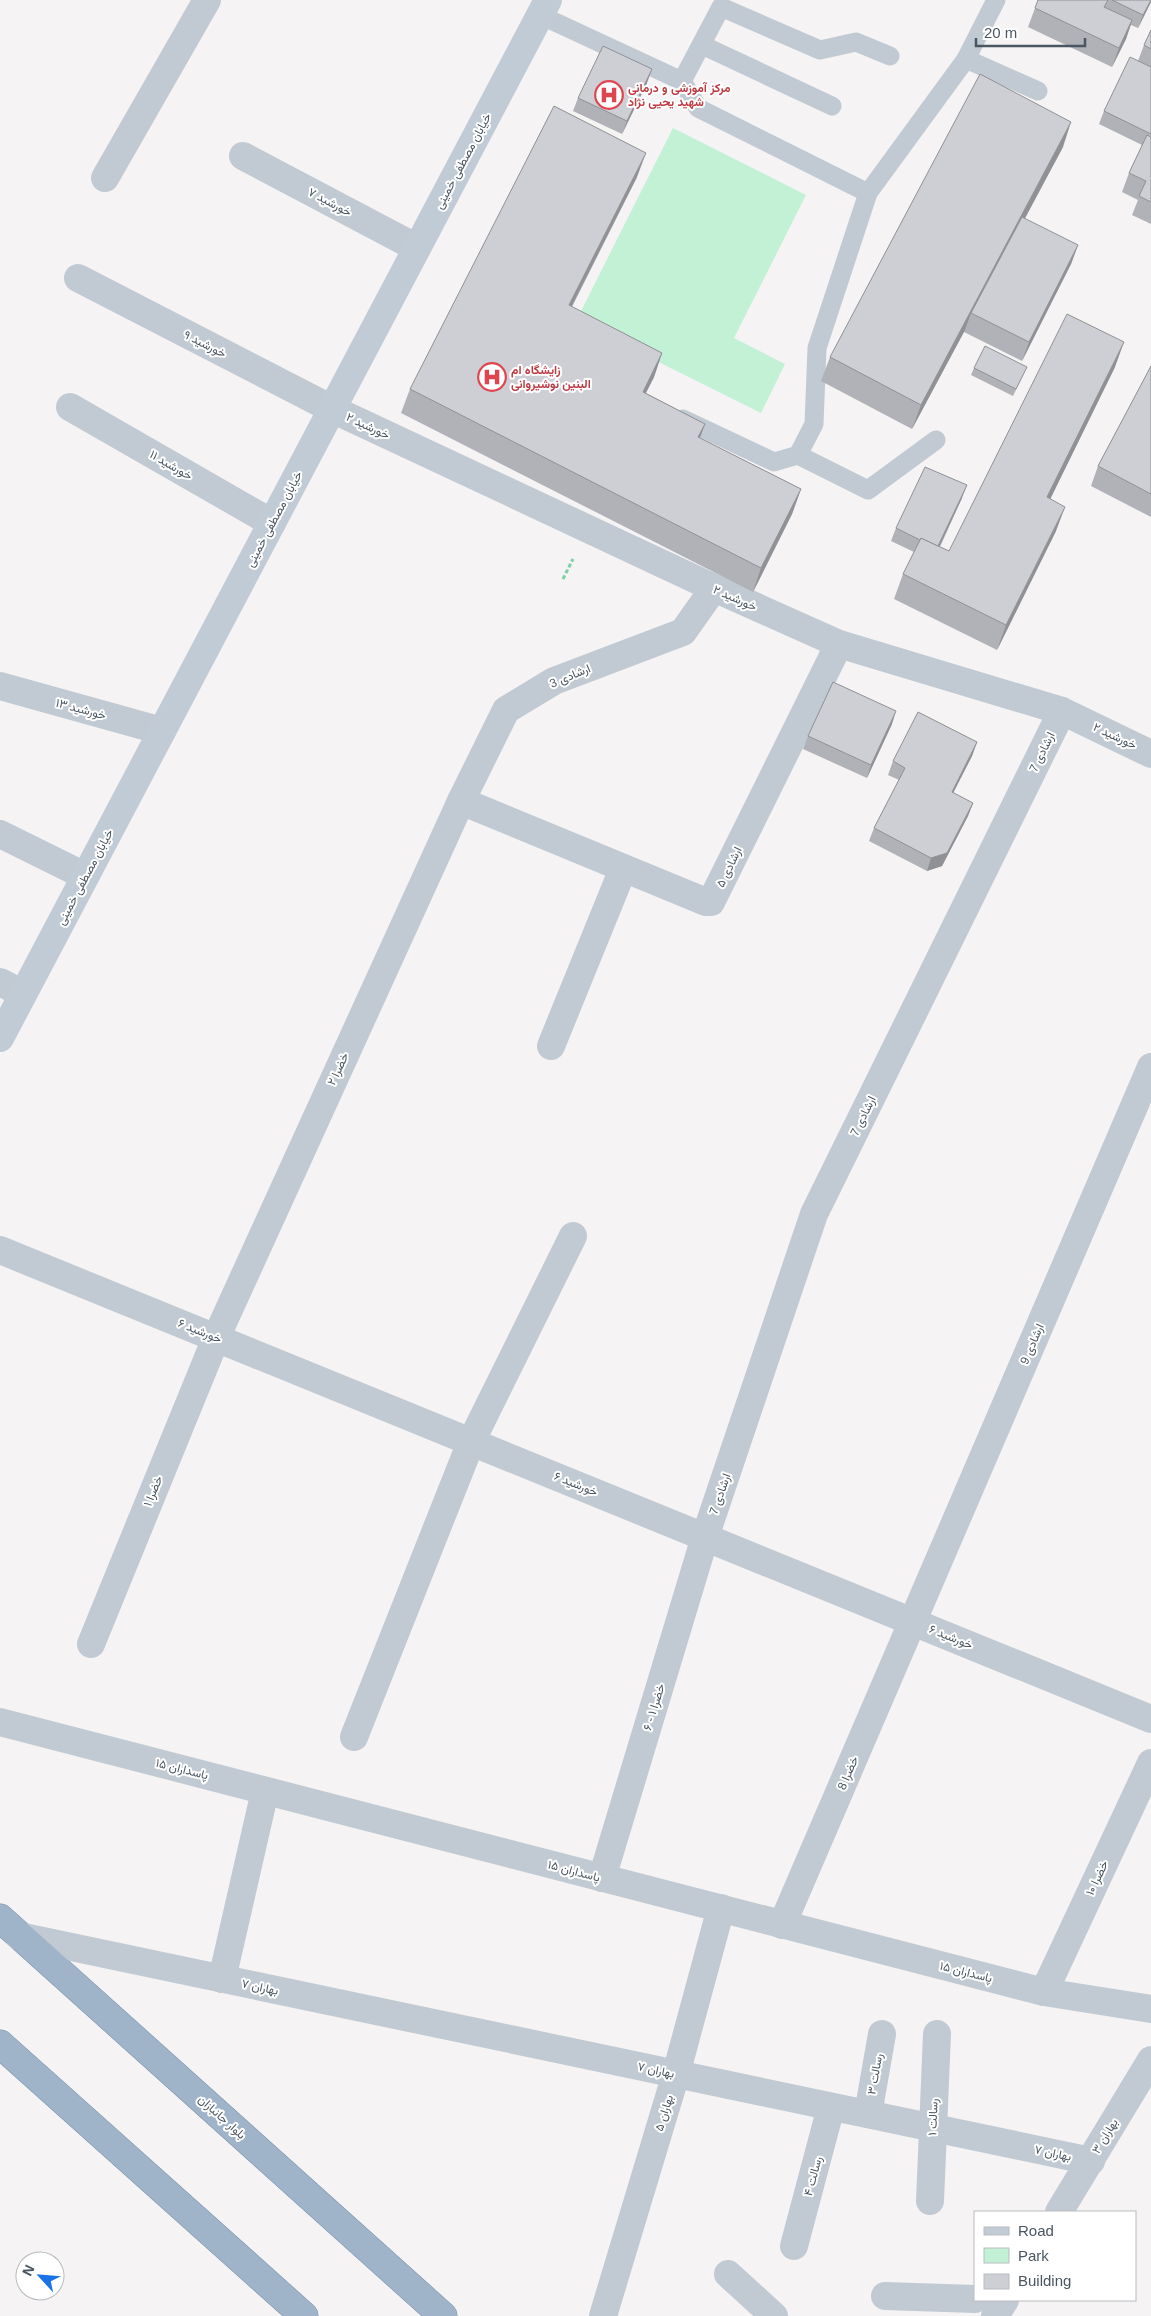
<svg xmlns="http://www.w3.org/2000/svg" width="1151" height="2316" viewBox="0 0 1151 2316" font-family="Arial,Vazirmatn,sans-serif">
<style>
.green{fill:#c3f1d5}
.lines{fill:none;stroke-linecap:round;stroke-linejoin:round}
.trunk-casing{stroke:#7690ad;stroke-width:29}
.path{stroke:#7ad0a6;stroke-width:3;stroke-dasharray:4 2.5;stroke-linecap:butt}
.service{stroke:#c1cad2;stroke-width:19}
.pedestrian{stroke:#c1cad2;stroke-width:28}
.minor{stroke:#c1cad2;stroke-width:28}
.secondary{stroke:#c1cbd6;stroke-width:28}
.trunk{stroke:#9fb4c9;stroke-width:28}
.wall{fill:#b0b2b7}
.shaded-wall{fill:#909195}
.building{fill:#cdcfd5;stroke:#909195}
.labels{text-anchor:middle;stroke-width:4;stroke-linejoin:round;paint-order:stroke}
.health-label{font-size:12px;font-weight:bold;fill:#be3a42;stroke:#fff;text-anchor:start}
.street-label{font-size:12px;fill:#4a5661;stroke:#fff}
</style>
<rect width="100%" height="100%" fill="#f5f3f3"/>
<path class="green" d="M 673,128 L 806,195 L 734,338 L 785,364 L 761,413 L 576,321 Z"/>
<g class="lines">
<defs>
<g id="trunk">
<path d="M 0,1918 L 443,2316"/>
<path d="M 0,2044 L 304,2316"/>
</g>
</defs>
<use href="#trunk" class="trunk-casing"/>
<path class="path" d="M 563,579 L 573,559"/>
<g class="service">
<path d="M 540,15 L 682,81 L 698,108 L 868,193 L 817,348 L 814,424 L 798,455 L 774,462 L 683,419"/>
<path d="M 702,45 L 832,106"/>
<path d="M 966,59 L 996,0"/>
<path d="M 682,81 L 721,7 L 820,50 L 856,42 L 890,56"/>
<path d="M 868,193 L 966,59 L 1038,91"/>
<path d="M 798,455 L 868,490 L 936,440"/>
</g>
<path class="pedestrian" d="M 603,2316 L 676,2074"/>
<g class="minor">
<path d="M 243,156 L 417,248"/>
<path d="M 105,178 L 207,0"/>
<path d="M 78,278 L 332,409 L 714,588 L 839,644 L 1062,711 L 1151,754"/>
<path d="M 70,407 L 272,523"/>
<path d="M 0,686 L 162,731"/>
<path d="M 461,801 L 706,902 L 711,902 L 839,644"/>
<path d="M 0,834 L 85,876"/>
<path d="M 0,982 L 23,994"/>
<path d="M 551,1046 L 623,869"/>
<path d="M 0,1250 L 1151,1719"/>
<path d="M 91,1644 L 216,1338 L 461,801 L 506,710 L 554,681 L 683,632 L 714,588"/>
<path d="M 0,1722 L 1044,1992 L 1151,2009"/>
<path d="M 354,1737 L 471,1442 L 573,1236"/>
<path d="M 602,1878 L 705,1537 L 814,1214 L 1062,711"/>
<path d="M 782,1925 L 1151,1067"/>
<path d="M 19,1936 L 1091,2161"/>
<path d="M 222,1979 L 265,1791"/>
<path d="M 1044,1992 L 1151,1763"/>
<path d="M 676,2074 L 721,1908"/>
<path d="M 868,2114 L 882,2034"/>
<path d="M 930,2201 L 937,2034"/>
<path d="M 1059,2212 L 1151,2060"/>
<path d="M 794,2246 L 831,2107"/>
<path d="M 728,2274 L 774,2316"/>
<path d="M 885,2296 L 975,2299"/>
<path d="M 995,2316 L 1005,2300"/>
</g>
<path class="secondary" d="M 0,1038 L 548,0"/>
<use href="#trunk" class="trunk"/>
</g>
<g class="wall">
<path d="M 1038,0 L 1151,0 L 1151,2 L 1138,28 L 1131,25 L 1126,39 L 1112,67 L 1028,27 Z"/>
<path d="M 1151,30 L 1151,224 L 1132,215 L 1138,200 L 1122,192 L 1129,173 L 1142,145 L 1099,124 L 1104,111 L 1138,61 L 1144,45 Z"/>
<path d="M 647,83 L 622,134 L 573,111 L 578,98 Z"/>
<path d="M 1063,147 L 1024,219 L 1078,245 L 1071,264 L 1022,361 L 964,332 L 965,330 L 912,429 L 821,381 L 830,357 Z"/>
<path d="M 637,177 L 572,307 L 662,353 L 654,377 L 646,393 L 705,424 L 700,438 L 801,489 L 792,514 L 753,592 L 401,413 L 410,389 Z"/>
<path d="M 1151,366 L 1151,517 L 1091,486 L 1098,466 Z"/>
<path d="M 1027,367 L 1013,396 L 971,375 L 974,368 Z"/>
<path d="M 1115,367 L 1050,499 L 1056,531 L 997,650 L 894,599 L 903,574 L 914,552 L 891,541 L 896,528 L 962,498 L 940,547 L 949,551 Z"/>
<path d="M 892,724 L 867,778 L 803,749 L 808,736 Z"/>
<path d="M 977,742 L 972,756 L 953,793 L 973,803 L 968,816 L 942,866 L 927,871 L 869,841 L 874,828 L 899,780 L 888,775 L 893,761 Z"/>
</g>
<g class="shaded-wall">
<path d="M 1151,0 L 1151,2 L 1138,28 L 1143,15 Z"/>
<path d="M 1132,20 L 1126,39 L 1112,67 L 1119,48 Z"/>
<path d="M 652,69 L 647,83 L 622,134 L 627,121 Z"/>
<path d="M 1071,122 L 1063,147 L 974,314 L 971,313 L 965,330 L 912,429 L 921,405 Z"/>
<path d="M 646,153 L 637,177 L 560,329 L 569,305 Z"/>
<path d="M 1078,245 L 1071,264 L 1022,361 L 1029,342 Z"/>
<path d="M 1124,342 L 1115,367 L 1039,522 L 1047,497 Z"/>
<path d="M 662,353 L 654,377 L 634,416 L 643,392 Z"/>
<path d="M 705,424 L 696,448 L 698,437 Z"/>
<path d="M 967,485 L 962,498 L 932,562 L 937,549 Z"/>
<path d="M 801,489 L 792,514 L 753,592 L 761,568 Z"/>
<path d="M 1065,507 L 1056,531 L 997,650 L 1006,625 Z"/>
<path d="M 896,711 L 892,724 L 867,778 L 871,765 Z"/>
<path d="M 977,742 L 972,756 L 947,805 L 952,792 Z"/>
<path d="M 973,803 L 968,816 L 942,866 L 927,871 L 931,858 Z"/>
</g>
<g class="building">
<path d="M 1038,0 L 1108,0 L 1104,7 L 1132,20 L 1119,48 L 1035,8 Z"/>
<path d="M 1112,0 L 1151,0 L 1143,15 Z"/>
<path d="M 1151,30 L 1151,49 L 1144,45 Z"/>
<path d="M 603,46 L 652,69 L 627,121 L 578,98 Z"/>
<path d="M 1130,57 L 1151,67 L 1151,134 L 1104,111 Z"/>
<path d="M 980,74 L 1071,122 L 921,405 L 830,357 Z"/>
<path d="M 554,106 L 646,153 L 569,305 L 662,353 L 643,392 L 705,424 L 698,437 L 801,489 L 761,568 L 410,389 Z"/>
<path d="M 1147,135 L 1151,137 L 1151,202 L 1139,196 L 1146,181 L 1129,173 Z"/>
<path d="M 1022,217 L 1078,245 L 1029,342 L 971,313 Z"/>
<path d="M 1067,314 L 1124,342 L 1047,497 L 1065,507 L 1006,625 L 903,574 L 921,538 L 949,551 Z"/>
<path d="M 985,346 L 1027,367 L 1016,389 L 974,368 Z"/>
<path d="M 1151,366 L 1151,494 L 1098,466 Z"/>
<path d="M 925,467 L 967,485 L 938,546 L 921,538 L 920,540 L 896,528 Z"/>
<path d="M 833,682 L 896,711 L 871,765 L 808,736 Z"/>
<path d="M 918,712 L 977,742 L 952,792 L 973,803 L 947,853 L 931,858 L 874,828 L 905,768 L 893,761 Z"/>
</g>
<defs>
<symbol id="hospital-ring" viewBox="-11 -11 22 22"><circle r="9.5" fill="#fff" stroke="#e0444e" stroke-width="1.5"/><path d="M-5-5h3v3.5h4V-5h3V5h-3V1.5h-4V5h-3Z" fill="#e0444e"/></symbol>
</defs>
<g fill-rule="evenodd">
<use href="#hospital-ring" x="593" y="79" width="32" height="32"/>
<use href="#hospital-ring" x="476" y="361" width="32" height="32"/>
</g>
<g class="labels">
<g class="health-label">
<text x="628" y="92">مرکز آموزشی و درمانی<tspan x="628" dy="14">شهید یحیی نژاد</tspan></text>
<text x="511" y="374">زایشگاه ام<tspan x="511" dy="14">البنین نوشیروانی</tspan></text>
</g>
<g class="street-label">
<text transform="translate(463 161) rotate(-62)" y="4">خیابان مصطفی خمینی</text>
<text transform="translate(330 202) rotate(28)" y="4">خورشید ۷</text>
<text transform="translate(205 344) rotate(27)" y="4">خورشید ۹</text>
<text transform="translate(368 426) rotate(25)" y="4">خورشید ۲</text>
<text transform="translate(171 465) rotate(30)" y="4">خورشید ۱۱</text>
<text transform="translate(274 519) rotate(-62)" y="4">خیابان مصطفی خمینی</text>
<text transform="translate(735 598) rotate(24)" y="4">خورشید ۲</text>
<text transform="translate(570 676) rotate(-23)" y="4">ارشادی 3</text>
<text transform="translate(81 709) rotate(15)" y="4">خورشید ۱۳</text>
<text transform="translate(1115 736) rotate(25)" y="4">خورشید ۲</text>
<text transform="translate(1042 752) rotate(-64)" y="4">ارشادی 7</text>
<text transform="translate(729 867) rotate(-64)" y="4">ارشادی ۵</text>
<text transform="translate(85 877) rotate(-62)" y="4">خیابان مصطفی خمینی</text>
<text transform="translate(338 1069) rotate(-65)" y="4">خضرا ۲</text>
<text transform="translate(863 1116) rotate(-64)" y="4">ارشادی 7</text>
<text transform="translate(200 1331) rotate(22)" y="4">خورشید ۶</text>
<text transform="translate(1032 1344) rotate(-67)" y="4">ارشادی 9</text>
<text transform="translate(576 1484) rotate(22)" y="4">خورشید ۶</text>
<text transform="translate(153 1491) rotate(-68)" y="4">خضرا ۱</text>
<text transform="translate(720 1494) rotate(-71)" y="4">ارشادی 7</text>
<text transform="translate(951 1637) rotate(22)" y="4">خورشید ۶</text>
<text transform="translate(654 1707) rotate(-73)" y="4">خضرا ۱ - ۶</text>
<text transform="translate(182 1769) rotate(14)" y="4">پاسداران ۱۵</text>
<text transform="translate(848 1773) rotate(-67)" y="4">خضرا 8</text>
<text transform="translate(574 1871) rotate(15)" y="4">پاسداران ۱۵</text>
<text transform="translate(1097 1878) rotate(-65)" y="4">خضرا ۱۰</text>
<text transform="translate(966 1972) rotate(14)" y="4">پاسداران ۱۵</text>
<text transform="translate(260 1987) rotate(12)" y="4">بهاران ۷</text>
<text transform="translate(656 2070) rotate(12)" y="4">بهاران ۷</text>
<text transform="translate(875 2074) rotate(-80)" y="4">رسالت ۳</text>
<text transform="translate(664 2113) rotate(-73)" y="4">بهاران ۵</text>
<text transform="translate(222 2117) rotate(42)" y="4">بلوار جانبازان</text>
<text transform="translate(933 2117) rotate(-88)" y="4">رسالت ۱</text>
<text transform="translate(1105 2136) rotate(-59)" y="4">بهاران ۳</text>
<text transform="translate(1053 2153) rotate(12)" y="4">بهاران ۷</text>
<text transform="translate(813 2176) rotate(-75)" y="4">رسالت ۴</text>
</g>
</g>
<rect x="974" y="2211" width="162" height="90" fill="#ffffff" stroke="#b7bbc0"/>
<rect x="984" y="2227" width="25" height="8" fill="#c1cbd6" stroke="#b7bbc0"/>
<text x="1018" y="2236" font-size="15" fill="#4a5661">Road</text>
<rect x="984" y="2248" width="25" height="15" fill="#c3f1d5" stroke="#b7bbc0"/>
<text x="1018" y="2261" font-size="15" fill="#4a5661">Park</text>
<rect x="984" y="2274" width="25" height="15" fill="#cdcfd5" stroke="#b7bbc0"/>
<text x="1018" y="2286" font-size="15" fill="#4a5661">Building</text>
<g transform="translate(40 2276) rotate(296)"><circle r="24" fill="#ffffff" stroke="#b7bbc0"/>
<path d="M0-4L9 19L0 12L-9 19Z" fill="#1a73e8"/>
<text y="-8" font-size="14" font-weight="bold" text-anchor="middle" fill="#4a5661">N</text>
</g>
<path d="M976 38v8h109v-8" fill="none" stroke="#4a5661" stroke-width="2.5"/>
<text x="984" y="38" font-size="15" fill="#4a5661" stroke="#ffffff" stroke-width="4" paint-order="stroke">20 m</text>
</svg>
